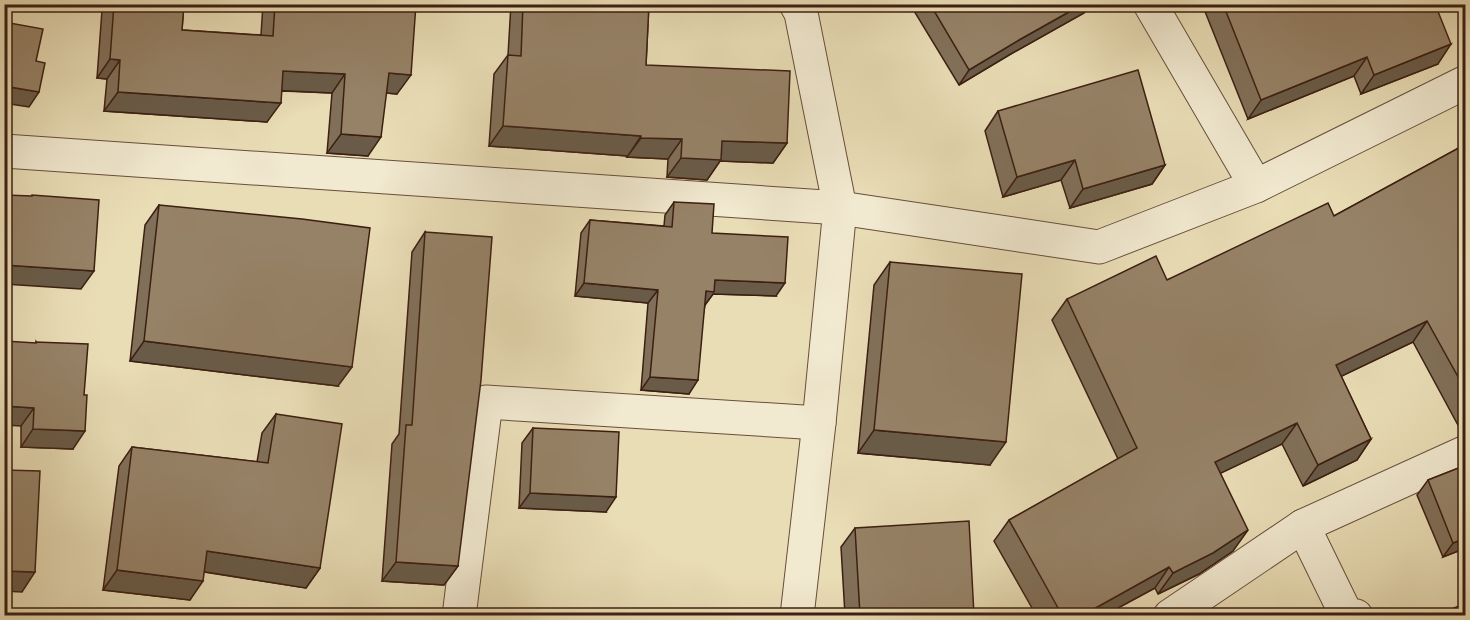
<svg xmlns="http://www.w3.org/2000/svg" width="1470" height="620" viewBox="0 0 1470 620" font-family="'Libre Bodoni',serif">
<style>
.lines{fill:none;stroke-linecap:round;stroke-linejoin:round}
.minor-casing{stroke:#684e3b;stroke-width:35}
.minor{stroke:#f1e9d0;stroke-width:33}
.wall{fill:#817059;stroke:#3d1f12;stroke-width:1.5}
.shaded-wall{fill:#695b48;stroke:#3d1f12;stroke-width:1.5}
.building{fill:#968267;stroke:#3d1f12;stroke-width:1.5}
</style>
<rect width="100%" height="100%" fill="#e9ddb6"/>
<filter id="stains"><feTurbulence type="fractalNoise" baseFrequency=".00333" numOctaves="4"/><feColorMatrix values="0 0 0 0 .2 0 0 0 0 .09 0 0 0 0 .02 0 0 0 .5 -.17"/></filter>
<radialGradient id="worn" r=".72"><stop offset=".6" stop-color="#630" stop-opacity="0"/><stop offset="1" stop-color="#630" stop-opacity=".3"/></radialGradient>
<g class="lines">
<defs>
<g id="minor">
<path d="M 796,4 L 801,13 L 840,208 L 819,423 L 797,616"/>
<path d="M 1150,4 L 1256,186"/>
<path d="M 4,151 L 840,208 L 1099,247 L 1256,186 L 1466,82"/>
<path d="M 1303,526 L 1346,614 L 1356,616"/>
<path d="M 459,616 L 486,402 L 819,423"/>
<path d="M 1170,616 L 1303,526 L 1466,452"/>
</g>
</defs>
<use href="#minor" class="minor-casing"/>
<use href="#minor" class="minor"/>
</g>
<g class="wall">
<path d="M 32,4 L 184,4 L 182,30 L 261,35 L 263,4 L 416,4 L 397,94 L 386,93 L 368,156 L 327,153 L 332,93 L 282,91 L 267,122 L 104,111 L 107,79 L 97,78 L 102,10 L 32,5 Z"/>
<path d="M 511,4 L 649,4 L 646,65 L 787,143 L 773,163 L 720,161 L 707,180 L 667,177 L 668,159 L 627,157 L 628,156 L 489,146 L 494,74 L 508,55 Z"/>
<path d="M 912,4 L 1090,4 L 1084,13 L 1009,55 L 959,85 L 911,6 Z"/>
<path d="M 1202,4 L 1435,4 L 1438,64 L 1361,94 L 1354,76 L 1248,119 Z"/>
<path d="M 998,111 L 1165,165 L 1152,184 L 1070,208 L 1061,180 L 1003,197 L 985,131 Z"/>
<path d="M 1466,144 L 1466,423 L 1459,427 L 1413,342 L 1341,376 L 1371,439 L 1357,460 L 1303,486 L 1282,444 L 1220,473 L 1233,551 L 1199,574 L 1158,594 L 1155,588 L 1105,615 L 1036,615 L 994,541 L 1009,520 L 1118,459 L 1052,320 L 1067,299 L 1167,280 L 1334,216 Z"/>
<path d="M 674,202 L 712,233 L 776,296 L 713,294 L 705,305 L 689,394 L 641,390 L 648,303 L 575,296 L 581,233 L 590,220 L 664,226 L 665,215 Z"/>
<path d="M 159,205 L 338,386 L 130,361 L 145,225 Z"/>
<path d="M 425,232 L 458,566 L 444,585 L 382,581 L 392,444 L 399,434 L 412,252 Z"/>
<path d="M 890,262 L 990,465 L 858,453 L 874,285 Z"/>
<path d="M 36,342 L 73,449 L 21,447 L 21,426 Z"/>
<path d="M 276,414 L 320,568 L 306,588 L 204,572 L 190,600 L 103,590 L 119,466 L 132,447 L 257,462 L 262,433 Z"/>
<path d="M 533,428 L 606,512 L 519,508 L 522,443 Z"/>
<path d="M 1466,465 L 1466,548 L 1443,557 L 1417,495 L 1428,480 Z"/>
<path d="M 855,528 L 974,615 L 845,615 L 841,547 Z"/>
</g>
<g class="shaded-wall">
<path d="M 33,4 L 105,4 L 102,10 L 32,5 Z"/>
<path d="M 1083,4 L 1090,4 L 1084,13 L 1009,55 L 959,85 L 969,70 L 1019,40 Z"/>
<path d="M 1451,44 L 1438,64 L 1361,94 L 1374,75 Z"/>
<path d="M 1367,57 L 1354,76 L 1248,119 L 1261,100 Z"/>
<path d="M 110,59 L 120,60 L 107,79 L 97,78 Z"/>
<path d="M 283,71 L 345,74 L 332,93 L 270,90 Z"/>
<path d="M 389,73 L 411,75 L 397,94 L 376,92 Z"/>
<path d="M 4,86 L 39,92 L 29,107 L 4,103 Z"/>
<path d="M 118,92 L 281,103 L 267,122 L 104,111 Z"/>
<path d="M 503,126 L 641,136 L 628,156 L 489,146 Z"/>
<path d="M 341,134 L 381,137 L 368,156 L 327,153 Z"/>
<path d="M 641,138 L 682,139 L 668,159 L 627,157 Z"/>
<path d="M 722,141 L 787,143 L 773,163 L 720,161 L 707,180 L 667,177 L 681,158 Z"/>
<path d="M 1075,160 L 1061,180 L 1003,197 L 1017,177 Z"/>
<path d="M 1165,165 L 1152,184 L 1070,208 L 1083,189 Z"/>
<path d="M 4,265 L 94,271 L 81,289 L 4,284 Z"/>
<path d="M 715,280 L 785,283 L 776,296 L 713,294 L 705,305 L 697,304 Z"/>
<path d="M 584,283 L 658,290 L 648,303 L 575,296 Z"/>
<path d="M 1427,321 L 1413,342 L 1321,386 L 1336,365 Z"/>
<path d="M 144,341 L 352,367 L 338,386 L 130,361 Z"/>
<path d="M 650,377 L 698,380 L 689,394 L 641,390 Z"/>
<path d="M 4,406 L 34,408 L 21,426 L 4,425 Z"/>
<path d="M 1466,417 L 1466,423 L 1459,427 Z"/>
<path d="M 1297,423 L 1282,444 L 1200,483 L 1215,462 Z"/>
<path d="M 33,429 L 85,431 L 73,449 L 21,447 Z"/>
<path d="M 874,430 L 1006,442 L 990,465 L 858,453 Z"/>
<path d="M 1371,439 L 1357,460 L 1303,486 L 1318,465 Z"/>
<path d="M 530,493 L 616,497 L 606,512 L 519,508 Z"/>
<path d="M 1248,530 L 1233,551 L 1199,574 L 1158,594 L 1173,573 Z"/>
<path d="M 1466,538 L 1466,548 L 1443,557 L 1453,543 Z"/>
<path d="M 207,551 L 320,568 L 306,588 L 193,570 Z"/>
<path d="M 396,562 L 458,566 L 444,585 L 382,581 Z"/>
<path d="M 1169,567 L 1155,588 L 1105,615 L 1083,615 Z"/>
<path d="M 117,570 L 203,581 L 190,600 L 103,590 Z"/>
<path d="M 4,571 L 35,572 L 22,592 L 4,591 Z"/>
</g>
<g class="building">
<path d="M 114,4 L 184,4 L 182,30 L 273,36 L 275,4 L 416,4 L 411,75 L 389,73 L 381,137 L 341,134 L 345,74 L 283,71 L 281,103 L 118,92 L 120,60 L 110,59 Z"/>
<path d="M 523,4 L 649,4 L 646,65 L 790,71 L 787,143 L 722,141 L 721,160 L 681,158 L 682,139 L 641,138 L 641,136 L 503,126 L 508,55 L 521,56 Z"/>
<path d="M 930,4 L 1083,4 L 1019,40 L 969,70 Z"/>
<path d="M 1223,4 L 1435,4 L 1451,44 L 1374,75 L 1367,57 L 1261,100 Z"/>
<path d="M 4,22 L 43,29 L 36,61 L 45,63 L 39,92 L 4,86 Z"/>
<path d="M 1138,70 L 1165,165 L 1083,189 L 1075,160 L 1017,177 L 998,111 Z"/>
<path d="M 1466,144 L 1466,391 L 1427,321 L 1336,365 L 1371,439 L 1318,465 L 1297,423 L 1215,462 L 1248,530 L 1213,553 L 1173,573 L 1169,567 L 1083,615 L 1062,615 L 1009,520 L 1137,448 L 1067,299 L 1156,256 L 1167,280 L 1328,203 L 1334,216 Z"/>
<path d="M 4,195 L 32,196 L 32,195 L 99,200 L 94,271 L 4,265 Z"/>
<path d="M 674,202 L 714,204 L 712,233 L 788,237 L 785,283 L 715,280 L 714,292 L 706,291 L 698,380 L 650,377 L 658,290 L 584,283 L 590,220 L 672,227 Z"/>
<path d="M 159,205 L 302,219 L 370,228 L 352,367 L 144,341 Z"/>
<path d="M 425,232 L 492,237 L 481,380 L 458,566 L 396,562 L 406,425 L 412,425 Z"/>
<path d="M 890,262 L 1022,274 L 1006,442 L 874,430 Z"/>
<path d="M 4,341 L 36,343 L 36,342 L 88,344 L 84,395 L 87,395 L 85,431 L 33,429 L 34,408 L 4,406 Z"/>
<path d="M 276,414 L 342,424 L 320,568 L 207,551 L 203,581 L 117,570 L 132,447 L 268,463 Z"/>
<path d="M 533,428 L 619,432 L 616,497 L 530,493 Z"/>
<path d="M 1466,465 L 1466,538 L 1453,543 L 1428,480 Z"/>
<path d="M 4,470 L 40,471 L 35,572 L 4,571 Z"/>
<path d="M 969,521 L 974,615 L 860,615 L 855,528 Z"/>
<path d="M 1466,603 L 1466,615 L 1438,615 Z"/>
</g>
<rect width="1470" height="620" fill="none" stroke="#e9ddb6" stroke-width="24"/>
<rect x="6" y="6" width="1458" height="608" fill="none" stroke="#3d1f12" stroke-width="3"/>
<rect x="12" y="12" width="1446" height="596" fill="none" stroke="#3d1f12" stroke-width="1.5"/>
<rect width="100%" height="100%" filter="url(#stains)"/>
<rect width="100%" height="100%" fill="url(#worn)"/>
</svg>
